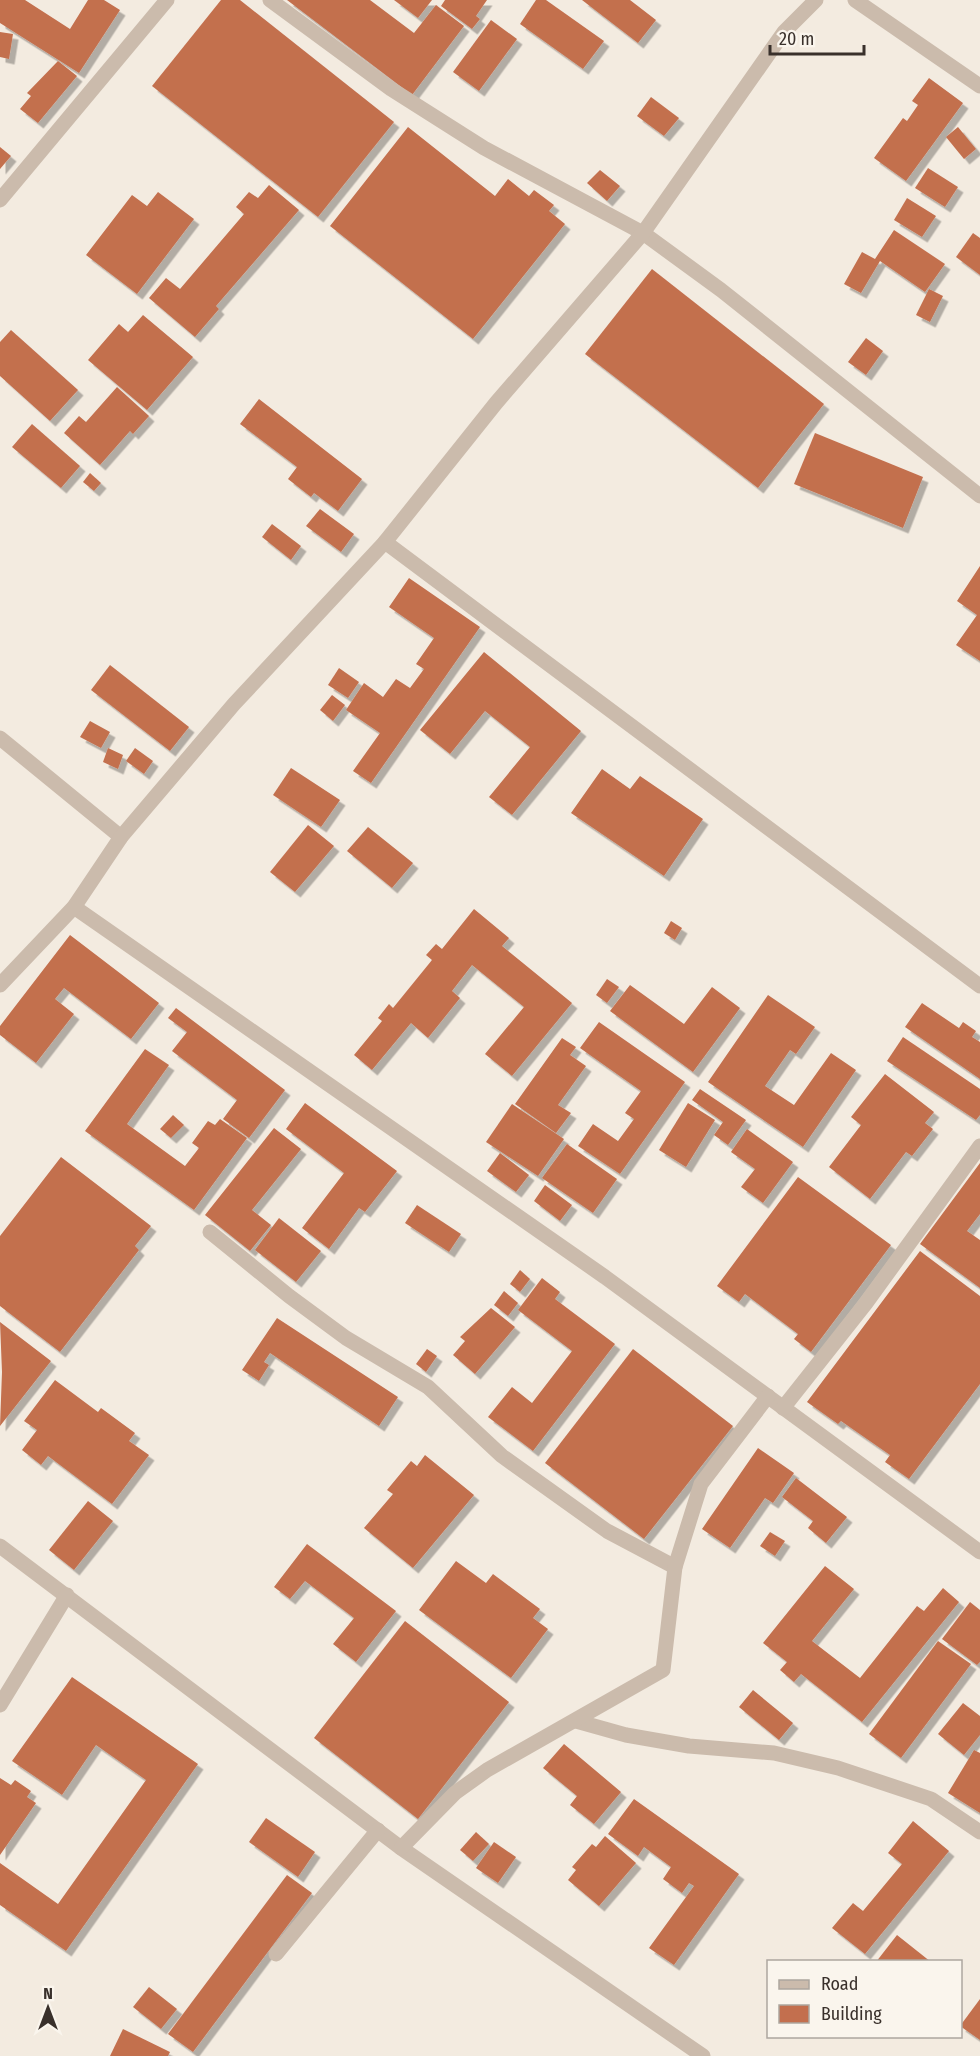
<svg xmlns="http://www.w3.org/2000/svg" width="980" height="2056" viewBox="0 0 980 2056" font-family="'Fira Sans Condensed',sans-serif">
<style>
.building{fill:#c36f4e;filter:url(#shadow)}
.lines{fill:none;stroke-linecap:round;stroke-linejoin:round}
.street{stroke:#cbbbac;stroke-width:15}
</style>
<defs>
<filter id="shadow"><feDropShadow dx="5.5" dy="5.5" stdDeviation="0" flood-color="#0004"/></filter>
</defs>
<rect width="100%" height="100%" fill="#f3ebe0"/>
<g class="building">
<path d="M 0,0 L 25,0 L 70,29 L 88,0 L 104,0 L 120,10 L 79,73 L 0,23 Z"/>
<path d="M 221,0 L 240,0 L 394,122 L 318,217 L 152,86 Z"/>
<path d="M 287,0 L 370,0 L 414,33 L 436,5 L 464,26 L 412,95 Z"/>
<path d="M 394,0 L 432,0 L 418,18 Z"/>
<path d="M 445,0 L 487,0 L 476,16 L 480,19 L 472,29 L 441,6 Z"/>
<path d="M 536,0 L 546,0 L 604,41 L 583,69 L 520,24 Z"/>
<path d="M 582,0 L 630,0 L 656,20 L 638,43 Z"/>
<path d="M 491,20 L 517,39 L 479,91 L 453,72 Z"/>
<path d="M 0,32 L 13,34 L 9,59 L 0,57 Z"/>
<path d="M 58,61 L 77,76 L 38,123 L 20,109 L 31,96 L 27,93 Z"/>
<path d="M 929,78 L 963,103 L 906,181 L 874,158 L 903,118 L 907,121 L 918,105 L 912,101 Z"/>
<path d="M 651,97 L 679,118 L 664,136 L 637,116 Z"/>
<path d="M 408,127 L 495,196 L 508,179 L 529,196 L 534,190 L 554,205 L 549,211 L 565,224 L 473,339 L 330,226 Z"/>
<path d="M 958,127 L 976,149 L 964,159 L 946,137 Z"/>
<path d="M 0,147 L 11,156 L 0,169 Z"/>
<path d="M 928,168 L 958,187 L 945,207 L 915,188 Z"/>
<path d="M 600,170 L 620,186 L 607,201 L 587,183 Z"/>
<path d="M 269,185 L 299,210 L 216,306 L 219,309 L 195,337 L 149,298 L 166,278 L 180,289 L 244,214 L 236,207 L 249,192 L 258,198 Z"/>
<path d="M 158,192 L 194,219 L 137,294 L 86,255 L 132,195 L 147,206 Z"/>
<path d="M 907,198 L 936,216 L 922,237 L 894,220 Z"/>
<path d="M 894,230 L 945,264 L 925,292 L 880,261 L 861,293 L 844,284 L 862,252 L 875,259 Z"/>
<path d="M 973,233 L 980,238 L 980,275 L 956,257 Z"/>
<path d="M 652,269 L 824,404 L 758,488 L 585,354 Z"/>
<path d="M 929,289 L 943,296 L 930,322 L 916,315 Z"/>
<path d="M 143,315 L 193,357 L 147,410 L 88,360 L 119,324 L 128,332 Z"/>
<path d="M 11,330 L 78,390 L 50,421 L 0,376 L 0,342 Z"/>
<path d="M 866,338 L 883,351 L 866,375 L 848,362 Z"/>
<path d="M 117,387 L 149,416 L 133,434 L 130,431 L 100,465 L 64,433 L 79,416 L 86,422 Z"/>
<path d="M 259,399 L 362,479 L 338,511 L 314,493 L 311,497 L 288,479 L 297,467 L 240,424 Z"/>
<path d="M 32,424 L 80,466 L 61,488 L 12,447 Z"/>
<path d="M 815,433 L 923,477 L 903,528 L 794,484 Z"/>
<path d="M 90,473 L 101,483 L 94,491 L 83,482 Z"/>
<path d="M 320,509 L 354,534 L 341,552 L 306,526 Z"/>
<path d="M 272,524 L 301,546 L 291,560 L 262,537 Z"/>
<path d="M 980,566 L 980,661 L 956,645 L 977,615 L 957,601 Z"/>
<path d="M 409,578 L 480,627 L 371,783 L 353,771 L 380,733 L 346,710 L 364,683 L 383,697 L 396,679 L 410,688 L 424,669 L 416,664 L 434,638 L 389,607 Z"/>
<path d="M 484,652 L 581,731 L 512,815 L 489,797 L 530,747 L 485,711 L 450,754 L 420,730 Z"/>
<path d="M 110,665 L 189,727 L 170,751 L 91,690 Z"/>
<path d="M 339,668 L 359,682 L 348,698 L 328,685 Z"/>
<path d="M 332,695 L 345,705 L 333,721 L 320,710 Z"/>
<path d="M 90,721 L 110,732 L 101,748 L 80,737 Z"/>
<path d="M 108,748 L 123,755 L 118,769 L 103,762 Z"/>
<path d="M 135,748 L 153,761 L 144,774 L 126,761 Z"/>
<path d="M 291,768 L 340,800 L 321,827 L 273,795 Z"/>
<path d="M 602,769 L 630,789 L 640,776 L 703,819 L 664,876 L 571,813 Z"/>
<path d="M 308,825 L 334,846 L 295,892 L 270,872 Z"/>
<path d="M 368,827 L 413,863 L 392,888 L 347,851 Z"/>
<path d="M 474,909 L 509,938 L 502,946 L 572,1003 L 512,1076 L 485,1054 L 524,1007 L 472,965 L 452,991 L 460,998 L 428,1038 L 411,1023 L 372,1070 L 354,1055 L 382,1021 L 378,1018 L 389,1004 L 393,1008 L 432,960 L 426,955 L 436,944 L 442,949 Z"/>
<path d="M 671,921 L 682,928 L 675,940 L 664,933 Z"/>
<path d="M 70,935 L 159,1003 L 131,1039 L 64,988 L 55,999 L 74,1014 L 36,1063 L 0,1035 L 0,1026 Z"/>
<path d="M 607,979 L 619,987 L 607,1003 L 596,995 Z"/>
<path d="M 630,985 L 684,1024 L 712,987 L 740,1008 L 693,1072 L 610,1011 Z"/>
<path d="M 768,995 L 815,1027 L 796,1054 L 790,1050 L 765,1086 L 794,1105 L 831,1053 L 856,1070 L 803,1147 L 708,1082 Z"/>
<path d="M 922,1003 L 959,1028 L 963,1022 L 976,1031 L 972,1037 L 980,1042 L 980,1079 L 905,1027 Z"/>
<path d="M 176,1008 L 285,1090 L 249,1138 L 223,1119 L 237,1100 L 172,1051 L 187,1032 L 168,1018 Z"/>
<path d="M 599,1022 L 685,1082 L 620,1174 L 578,1146 L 593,1124 L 618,1141 L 634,1119 L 625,1113 L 641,1091 L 580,1048 Z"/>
<path d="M 903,1037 L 980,1089 L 980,1115 L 976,1120 L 887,1061 Z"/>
<path d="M 562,1038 L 576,1047 L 570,1055 L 586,1066 L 558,1105 L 571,1113 L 556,1133 L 515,1104 Z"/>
<path d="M 145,1049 L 169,1065 L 127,1124 L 185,1166 L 199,1148 L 192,1143 L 208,1121 L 215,1125 L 220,1119 L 247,1138 L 194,1210 L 85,1131 Z"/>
<path d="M 885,1074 L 934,1112 L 925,1123 L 933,1129 L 912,1156 L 906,1152 L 870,1199 L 829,1167 L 861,1125 L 851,1117 Z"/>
<path d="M 700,1089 L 746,1120 L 728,1145 L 714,1135 L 723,1122 L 692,1100 Z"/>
<path d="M 305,1103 L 397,1171 L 365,1212 L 359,1208 L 329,1249 L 302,1228 L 344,1173 L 286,1129 Z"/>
<path d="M 688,1103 L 715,1120 L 686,1167 L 659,1150 Z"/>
<path d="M 512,1104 L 564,1139 L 538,1176 L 486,1142 Z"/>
<path d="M 173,1115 L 184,1125 L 171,1138 L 160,1129 Z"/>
<path d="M 274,1128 L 301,1149 L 252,1210 L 271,1225 L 250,1251 L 205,1215 Z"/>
<path d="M 747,1129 L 793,1162 L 763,1203 L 741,1187 L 755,1169 L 731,1152 Z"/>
<path d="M 567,1144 L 617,1179 L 593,1213 L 542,1178 Z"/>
<path d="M 500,1153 L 529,1175 L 516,1192 L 487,1171 Z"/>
<path d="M 61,1157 L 151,1226 L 135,1246 L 139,1250 L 60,1352 L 0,1306 L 0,1236 Z"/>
<path d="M 980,1163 L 980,1214 L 967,1231 L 980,1240 L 980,1288 L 920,1244 Z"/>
<path d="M 798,1177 L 891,1245 L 811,1352 L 794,1339 L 798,1334 L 745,1294 L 739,1302 L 717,1286 Z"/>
<path d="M 545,1185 L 572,1205 L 560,1221 L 534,1201 Z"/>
<path d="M 417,1205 L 461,1234 L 449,1252 L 405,1223 Z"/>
<path d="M 279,1218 L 321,1251 L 296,1282 L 255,1250 Z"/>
<path d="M 920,1251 L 980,1296 L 980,1384 L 909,1479 L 885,1462 L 890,1455 L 841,1421 L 838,1424 L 807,1402 Z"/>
<path d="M 520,1270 L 530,1279 L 520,1292 L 510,1284 Z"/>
<path d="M 542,1278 L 560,1292 L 555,1299 L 615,1344 L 533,1451 L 488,1417 L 512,1387 L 532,1403 L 572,1351 L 518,1310 Z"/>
<path d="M 504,1291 L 518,1303 L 508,1316 L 494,1305 Z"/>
<path d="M 491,1308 L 515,1327 L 475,1374 L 453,1355 L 465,1341 L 460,1337 Z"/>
<path d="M 277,1318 L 398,1397 L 379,1426 L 270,1353 L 264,1362 L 269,1365 L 259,1381 L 242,1370 Z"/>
<path d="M 0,1322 L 51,1361 L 0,1426 L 2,1372 Z"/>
<path d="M 427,1349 L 437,1356 L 426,1372 L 416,1364 Z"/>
<path d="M 633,1349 L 733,1426 L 644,1539 L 545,1463 Z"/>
<path d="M 55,1380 L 98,1412 L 101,1408 L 135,1433 L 129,1441 L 149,1455 L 112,1504 L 48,1456 L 41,1465 L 22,1450 L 37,1430 L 24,1421 Z"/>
<path d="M 758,1448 L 794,1473 L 773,1503 L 765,1498 L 730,1548 L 702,1529 Z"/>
<path d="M 425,1455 L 474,1495 L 413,1568 L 364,1528 L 393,1494 L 387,1490 L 411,1461 L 417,1466 Z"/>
<path d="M 796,1478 L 847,1517 L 826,1543 L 808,1528 L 813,1521 L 782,1497 Z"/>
<path d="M 88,1501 L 113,1521 L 74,1570 L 49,1550 Z"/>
<path d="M 770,1532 L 785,1541 L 775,1556 L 760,1546 Z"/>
<path d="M 307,1544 L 396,1611 L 356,1662 L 333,1644 L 354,1618 L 305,1581 L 290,1599 L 274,1587 Z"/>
<path d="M 456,1561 L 486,1583 L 493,1574 L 540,1609 L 533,1618 L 548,1629 L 511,1678 L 419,1610 Z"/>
<path d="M 825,1566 L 854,1589 L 812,1641 L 860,1678 L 917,1606 L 924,1611 L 943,1588 L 959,1602 L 862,1722 L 801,1674 L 794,1682 L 780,1670 L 787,1662 L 763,1643 Z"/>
<path d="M 970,1602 L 980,1610 L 980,1662 L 977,1665 L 942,1639 Z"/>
<path d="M 405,1621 L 509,1702 L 418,1819 L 314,1738 Z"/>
<path d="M 938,1641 L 971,1664 L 901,1758 L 869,1734 Z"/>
<path d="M 72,1677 L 198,1764 L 66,1951 L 0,1905 L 0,1863 L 58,1904 L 146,1780 L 96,1745 L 62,1795 L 12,1761 Z"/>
<path d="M 753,1690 L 793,1723 L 779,1740 L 739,1707 Z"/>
<path d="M 963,1703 L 980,1716 L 980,1735 L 964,1755 L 938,1734 Z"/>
<path d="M 564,1744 L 621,1792 L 594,1824 L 570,1805 L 577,1796 L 543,1768 Z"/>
<path d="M 974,1750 L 980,1753 L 980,1813 L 948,1793 Z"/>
<path d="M 0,1778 L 11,1785 L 15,1780 L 31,1791 L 27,1797 L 36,1803 L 0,1855 Z"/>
<path d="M 634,1799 L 739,1874 L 674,1965 L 649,1948 L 694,1886 L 689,1883 L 682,1893 L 663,1879 L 671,1867 L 644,1847 L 638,1856 L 608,1834 Z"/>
<path d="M 266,1818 L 315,1852 L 298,1877 L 249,1842 Z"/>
<path d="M 913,1821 L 949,1851 L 865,1954 L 832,1928 L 853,1903 L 863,1911 L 902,1864 L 888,1853 Z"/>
<path d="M 476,1832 L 489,1844 L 473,1861 L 460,1850 Z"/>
<path d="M 605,1836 L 636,1863 L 599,1906 L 568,1880 L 576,1870 L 572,1867 L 592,1844 L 596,1847 Z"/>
<path d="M 494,1842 L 516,1857 L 498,1883 L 476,1868 Z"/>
<path d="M 287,1875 L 312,1893 L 193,2052 L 168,2034 Z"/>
<path d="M 897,1935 L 931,1962 L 876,1962 Z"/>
<path d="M 149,1987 L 177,2009 L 161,2029 L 133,2007 Z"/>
<path d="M 980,1999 L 980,2040 L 960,2026 Z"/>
<path d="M 123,2029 L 170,2052 L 168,2056 L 110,2056 Z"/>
</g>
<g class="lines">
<g class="street">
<path d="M 270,0 L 391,89 L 484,148 L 643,233 L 721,290 L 980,496"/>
<path d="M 855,0 L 980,86"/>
<path d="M 0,200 L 167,0"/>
<path d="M 385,542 L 980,986"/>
<path d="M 0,738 L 121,837"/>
<path d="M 74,907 L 605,1277 L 980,1552"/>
<path d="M 0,985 L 74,907 L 121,837 L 234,704 L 385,542 L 496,403 L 643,233 L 784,32 L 816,0"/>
<path d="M 210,1232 L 289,1296 L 346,1338 L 428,1387 L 502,1456 L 607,1531 L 675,1567"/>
<path d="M 783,1408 L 866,1303 L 980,1146"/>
<path d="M 0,1546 L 401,1848 L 703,2056"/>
<path d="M 0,1705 L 67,1595"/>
<path d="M 576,1721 L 626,1735 L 689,1746 L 774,1753 L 838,1768 L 931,1799 L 980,1832"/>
<path d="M 401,1848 L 455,1793 L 487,1770 L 663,1670 L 675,1567 L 701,1484 L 768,1396"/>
<path d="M 276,1954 L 378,1830"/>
</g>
</g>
<rect x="767" y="1960" width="195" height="78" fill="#faf5ed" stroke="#ada69f" stroke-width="1.5"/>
<rect x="779" y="1980" width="30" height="9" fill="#cbbbac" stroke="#ada69f" stroke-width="1.5"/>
<text x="821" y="1990" font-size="18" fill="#39302b">Road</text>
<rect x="779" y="2005" width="30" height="18" fill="#c36f4e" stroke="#ada69f" stroke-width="1.5"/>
<text x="821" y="2020" font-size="18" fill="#39302b">Building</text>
<g transform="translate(48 2008)" stroke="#faf5ed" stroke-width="4.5" paint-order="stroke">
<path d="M0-4.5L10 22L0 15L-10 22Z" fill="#39302b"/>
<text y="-9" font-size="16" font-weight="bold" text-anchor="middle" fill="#39302b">N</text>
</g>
<path d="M770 45v9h94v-9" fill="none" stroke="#39302b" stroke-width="3"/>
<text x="779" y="45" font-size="18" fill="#39302b" stroke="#faf5ed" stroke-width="4.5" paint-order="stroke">20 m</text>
</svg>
